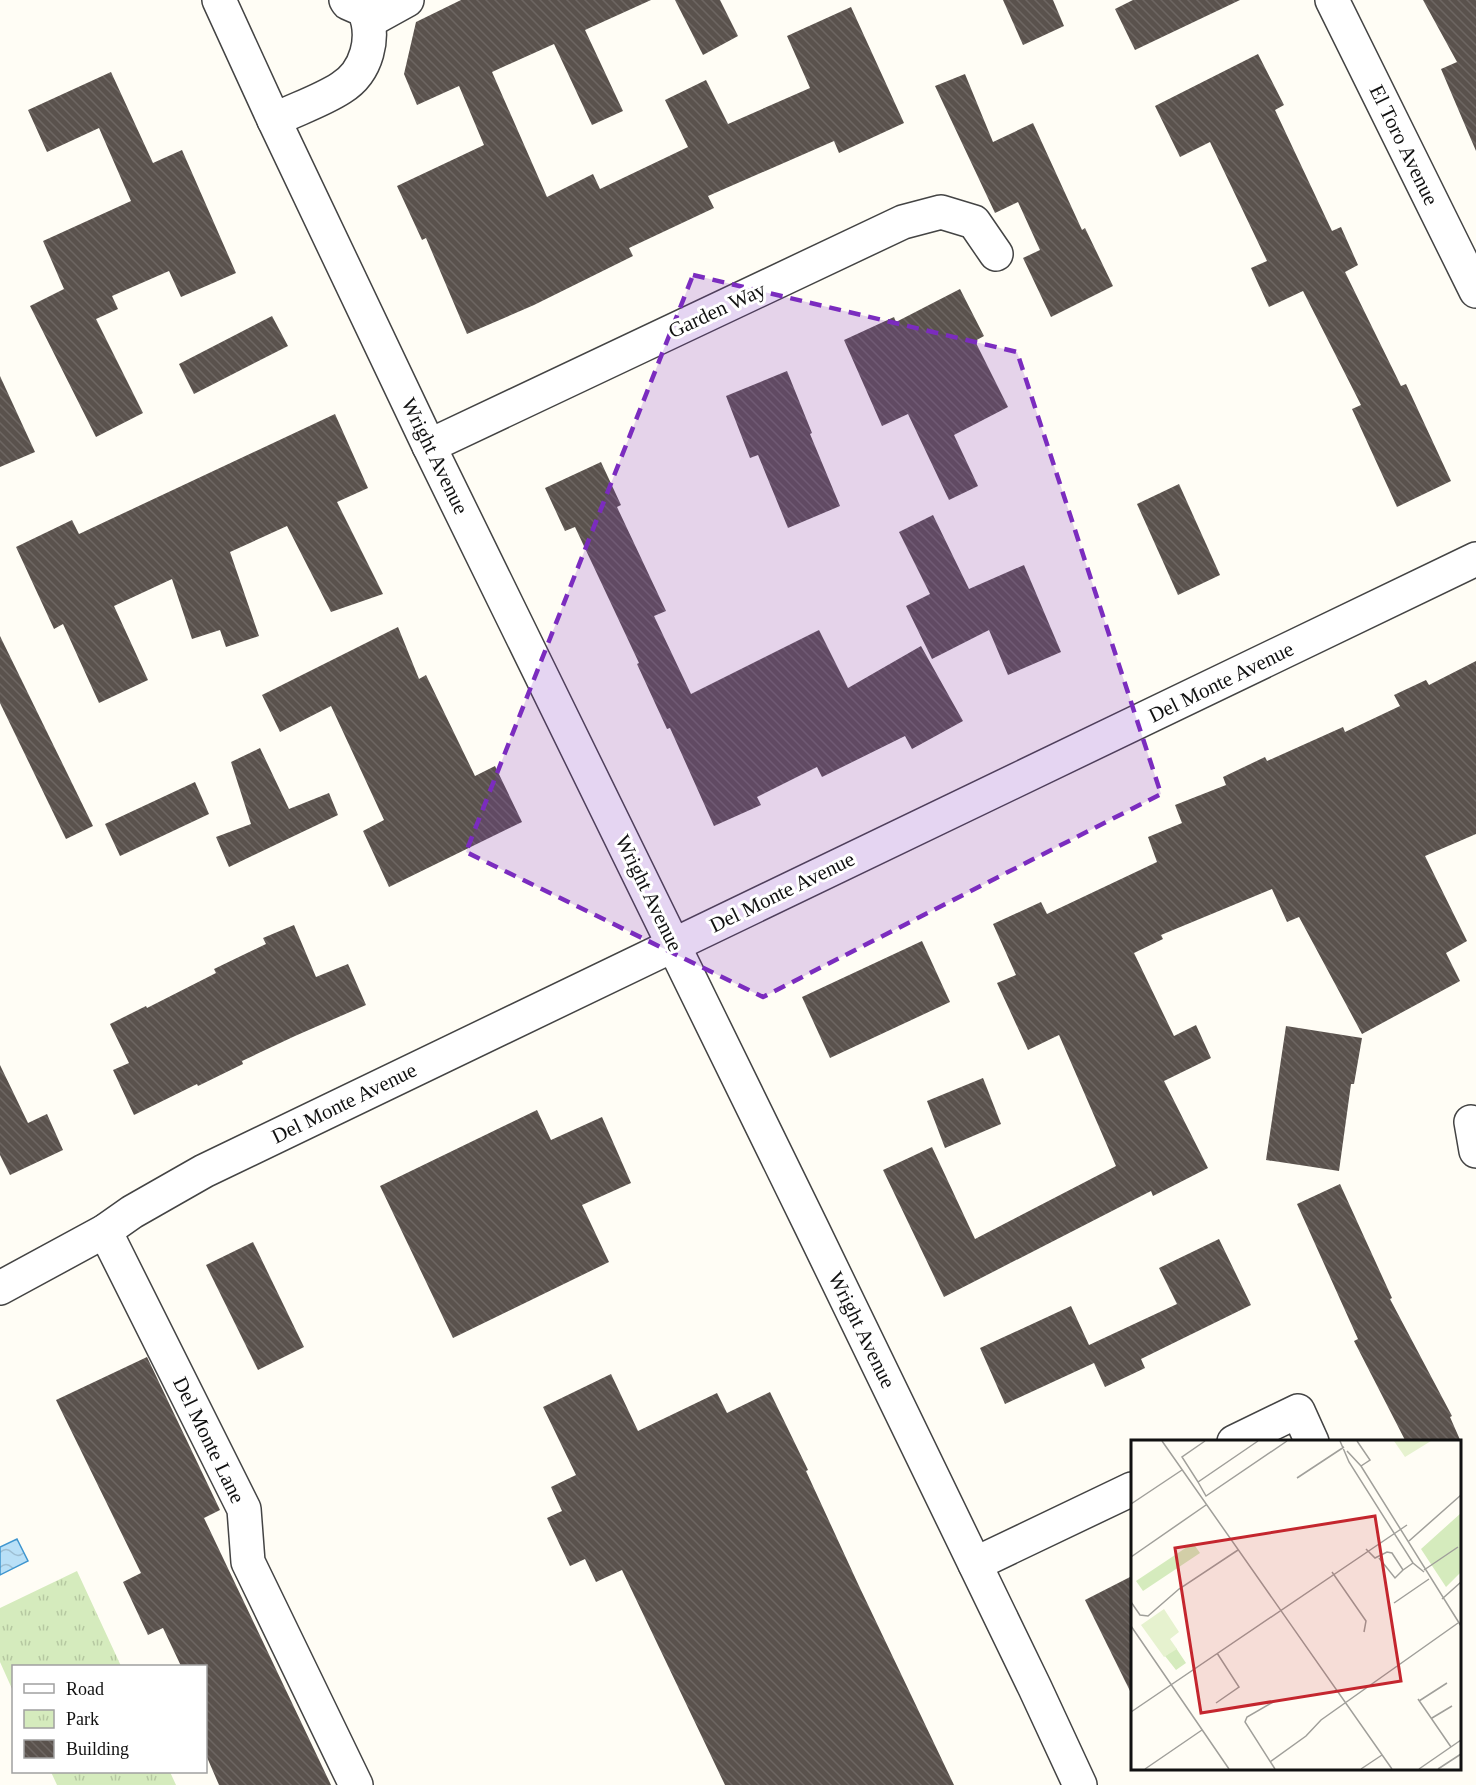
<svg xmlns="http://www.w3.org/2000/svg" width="1476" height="1785" viewBox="0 0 1476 1785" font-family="'Times New Roman',serif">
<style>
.park{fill:url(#park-tufts)}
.water{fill:url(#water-waves);stroke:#3f96cf;stroke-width:1.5}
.building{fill:url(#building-back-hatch)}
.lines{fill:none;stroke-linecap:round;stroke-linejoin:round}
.minor-casing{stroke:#444;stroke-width:36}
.minor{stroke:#fff;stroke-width:33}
.marked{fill:#7b2cbf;fill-opacity:0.2;stroke:#7b2cbf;stroke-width:4.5;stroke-dasharray:12 8;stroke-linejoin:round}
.labels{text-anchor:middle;stroke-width:6;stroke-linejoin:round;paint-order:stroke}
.street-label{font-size:21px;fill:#111;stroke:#fff}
.inset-road{fill:none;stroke:#a09f9a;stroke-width:1.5}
.view{fill:#c4262e;fill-opacity:0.15;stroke:#c4262e;stroke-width:3}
.inset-edge{fill:none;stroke:#111;stroke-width:3}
</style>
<defs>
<pattern id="park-tufts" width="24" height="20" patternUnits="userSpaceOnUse" patternTransform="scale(1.5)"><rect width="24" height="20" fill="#d5ebbd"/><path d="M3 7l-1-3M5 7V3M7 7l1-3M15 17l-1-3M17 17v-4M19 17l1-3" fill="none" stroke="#b6c8a1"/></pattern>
<pattern id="water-waves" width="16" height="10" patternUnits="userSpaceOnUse" patternTransform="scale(1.5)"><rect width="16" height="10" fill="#b9e0f7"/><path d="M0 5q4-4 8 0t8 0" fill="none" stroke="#9ebfd3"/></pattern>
<pattern id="building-back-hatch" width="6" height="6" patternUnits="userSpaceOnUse" patternTransform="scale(1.5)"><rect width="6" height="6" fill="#5a524d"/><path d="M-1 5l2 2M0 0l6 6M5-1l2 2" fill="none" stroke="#6d6662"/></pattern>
</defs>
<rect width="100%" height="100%" fill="#fffdf5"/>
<g class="park">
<path d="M 77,1571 L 121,1666 L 14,1666 L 13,1691 L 0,1662 L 0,1608 Z"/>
<path d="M 51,1772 L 170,1772 L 176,1785 L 57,1785 Z"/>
</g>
<path class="water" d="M 17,1539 L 28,1561 L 0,1575 L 0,1547 Z"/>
<g class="building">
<path d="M 461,0 L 651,0 L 585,30 L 623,111 L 592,125 L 554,44 L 492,72 L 547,197 L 593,174 L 600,189 L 688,147 L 665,100 L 706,80 L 728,124 L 810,88 L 787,36 L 851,7 L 904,123 L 839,153 L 834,141 L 708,196 L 714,208 L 629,248 L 633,256 L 534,305 L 467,334 L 426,238 L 422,240 L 397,186 L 484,145 L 459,86 L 417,105 L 404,74 L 416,22 Z"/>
<path d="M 675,0 L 720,0 L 738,36 L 703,55 Z"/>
<path d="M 1003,0 L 1053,0 L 1064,26 L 1023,45 Z"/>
<path d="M 1133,0 L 1240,0 L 1135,50 L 1115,9 Z"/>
<path d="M 1423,0 L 1476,0 L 1476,151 L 1441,69 L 1457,62 Z"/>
<path d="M 1258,54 L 1284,105 L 1275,110 L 1332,231 L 1341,227 L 1358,265 L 1345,272 L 1401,386 L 1406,384 L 1451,481 L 1397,507 L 1352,409 L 1361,405 L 1303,291 L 1269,307 L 1251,268 L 1267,261 L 1210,142 L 1180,157 L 1155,106 Z"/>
<path d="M 111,72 L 153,163 L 182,150 L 236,273 L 181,297 L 169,271 L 112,296 L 118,309 L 96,319 L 143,413 L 96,437 L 30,306 L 64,289 L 43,241 L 131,201 L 99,128 L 47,152 L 28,110 Z"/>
<path d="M 965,74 L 993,142 L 1033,123 L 1082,230 L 1085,228 L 1113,286 L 1051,317 L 1023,258 L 1040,250 L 1018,202 L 995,213 L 935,86 Z"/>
<path d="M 960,289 L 984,336 L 975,341 L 1008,407 L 954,435 L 978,486 L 949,500 L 908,414 L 882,426 L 844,340 L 894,317 L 896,322 Z"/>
<path d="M 272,316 L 288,346 L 194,394 L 179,364 Z"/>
<path d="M 787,371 L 812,433 L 810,434 L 840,506 L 788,528 L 758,455 L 750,458 L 726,396 Z"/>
<path d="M 0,376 L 35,452 L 0,467 Z"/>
<path d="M 335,414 L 368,488 L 337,502 L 383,594 L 331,612 L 287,526 L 230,552 L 259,636 L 226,647 L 220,630 L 192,639 L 172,579 L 114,606 L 148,680 L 99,703 L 63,624 L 54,629 L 16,547 L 72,520 L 79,534 Z"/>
<path d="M 601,462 L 621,505 L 617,507 L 666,611 L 654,616 L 691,694 L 819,630 L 848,688 L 921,646 L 963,721 L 912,749 L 905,736 L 822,777 L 817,767 L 757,797 L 761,805 L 714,826 L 670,728 L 667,729 L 637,664 L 639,663 L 575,527 L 565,531 L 545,488 Z"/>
<path d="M 1179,484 L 1220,575 L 1178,595 L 1137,504 Z"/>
<path d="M 933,515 L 969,589 L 1024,565 L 1061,652 L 1008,675 L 989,630 L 932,659 L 906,606 L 930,594 L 899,532 Z"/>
<path d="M 398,627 L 419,679 L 426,675 L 475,776 L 495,766 L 522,822 L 389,887 L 363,831 L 384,820 L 331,706 L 280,732 L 262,695 Z"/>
<path d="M 0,636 L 93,826 L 66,839 L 0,703 Z"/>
<path d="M 1476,661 L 1476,834 L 1425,856 L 1467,941 L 1446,953 L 1460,981 L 1362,1034 L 1299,917 L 1287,922 L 1272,889 L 1161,935 L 1163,939 L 1134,953 L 1174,1036 L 1196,1025 L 1211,1058 L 1164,1081 L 1208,1168 L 1153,1196 L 1151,1191 L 944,1297 L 883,1170 L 932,1147 L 975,1239 L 1116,1166 L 1059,1035 L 1028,1050 L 997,983 L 1016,975 L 993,924 L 1041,902 L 1047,914 L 1157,862 L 1148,837 L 1182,823 L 1175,805 L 1226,785 L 1223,777 L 1265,757 L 1267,761 L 1343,727 L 1345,732 L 1400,706 L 1394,695 L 1426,680 L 1429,685 Z"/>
<path d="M 260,748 L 289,809 L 329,793 L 338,815 L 229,867 L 216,837 L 251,824 L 231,762 Z"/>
<path d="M 195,782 L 209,814 L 120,856 L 105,824 Z"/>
<path d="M 294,925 L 316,977 L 348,964 L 366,1005 L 295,1036 L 242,1061 L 243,1064 L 198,1086 L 197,1084 L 134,1115 L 113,1070 L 129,1063 L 110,1024 L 146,1006 L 147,1008 L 216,973 L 214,969 L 266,944 L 263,938 Z"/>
<path d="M 922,941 L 950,1002 L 830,1058 L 802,997 Z"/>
<path d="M 1286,1026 L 1362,1038 L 1354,1084 L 1351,1084 L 1339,1171 L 1266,1160 Z"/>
<path d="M 0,1065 L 28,1123 L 47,1114 L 63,1150 L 10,1175 L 0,1155 Z"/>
<path d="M 983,1078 L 1001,1124 L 945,1148 L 927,1101 Z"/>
<path d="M 537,1110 L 551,1140 L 602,1117 L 631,1183 L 582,1205 L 609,1262 L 453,1338 L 380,1186 Z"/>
<path d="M 1340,1184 L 1392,1298 L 1390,1299 L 1452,1416 L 1450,1417 L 1461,1442 L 1406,1442 L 1354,1341 L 1358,1339 L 1297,1204 Z"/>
<path d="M 1219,1239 L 1251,1305 L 1141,1359 L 1145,1368 L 1105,1387 L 1094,1363 L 1005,1404 L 980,1348 L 1071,1306 L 1089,1345 L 1177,1304 L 1159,1268 Z"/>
<path d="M 253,1242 L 304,1347 L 258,1370 L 206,1265 Z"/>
<path d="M 147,1357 L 220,1510 L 204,1518 L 331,1785 L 219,1785 L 206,1755 L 206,1666 L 181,1666 L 163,1628 L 148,1635 L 123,1582 L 141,1573 L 56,1400 Z"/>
<path d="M 611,1374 L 638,1431 L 717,1393 L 727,1413 L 770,1392 L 808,1470 L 806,1471 L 859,1586 L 954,1785 L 725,1785 L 622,1570 L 596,1582 L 585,1559 L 570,1566 L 547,1518 L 562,1511 L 551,1487 L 576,1475 L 543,1407 Z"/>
<path d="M 1132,1576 L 1132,1695 L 1085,1600 Z"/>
</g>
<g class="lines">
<defs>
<g id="minor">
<path d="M 219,0 L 274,120 L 429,446 L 811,1226 L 1035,1688 L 1080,1785"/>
<path d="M 1332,0 L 1476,291"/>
<path d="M 369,21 L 407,0"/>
<path d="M 274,120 C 296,109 321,101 341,88 C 367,72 376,37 364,10 L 348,3 L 346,0"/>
<path d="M 429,446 L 903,222 L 941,212 L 974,222 L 996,254"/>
<path d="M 1471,1122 L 1476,1151"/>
<path d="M 105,1231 L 244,1509 L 248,1562 L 356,1785"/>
<path d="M 0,1288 L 105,1231 L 132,1212 L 204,1171 L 1476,559"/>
<path d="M 1234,1442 L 1298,1411 L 1312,1442"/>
<path d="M 975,1564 L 1132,1489"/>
</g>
</defs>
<use href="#minor" class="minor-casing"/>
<use href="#minor" class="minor"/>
</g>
<path class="marked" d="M 693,275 L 1017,352 L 1161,794 L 763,997 L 466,852 Z"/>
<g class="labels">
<g class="street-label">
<text transform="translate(1404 145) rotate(64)" y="7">El Toro Avenue</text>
<text transform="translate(717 310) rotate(-25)" y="7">Garden Way</text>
<text transform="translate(435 456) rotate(64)" y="7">Wright Avenue</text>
<text transform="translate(1221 682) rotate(-26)" y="7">Del Monte Avenue</text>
<text transform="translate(782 892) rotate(-26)" y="7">Del Monte Avenue</text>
<text transform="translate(649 893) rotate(64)" y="7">Wright Avenue</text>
<text transform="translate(344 1103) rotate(-26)" y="7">Del Monte Avenue</text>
<text transform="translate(862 1330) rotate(64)" y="7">Wright Avenue</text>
<text transform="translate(209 1440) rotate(64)" y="7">Del Monte Lane</text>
</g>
</g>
<g transform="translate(1131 1440)">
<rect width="330" height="330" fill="#fffdf5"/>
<path d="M 330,73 L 330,132 L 315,147 L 290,109 ZM 62,103 L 69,113 L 12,151 L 5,141 ZM 45,208 L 55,223 L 45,230 L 34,216 Z" fill="#d5ebbd"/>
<path d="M 263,1 L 300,1 L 274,17 ZM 33,169 L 48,192 L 39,199 L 46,209 L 33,217 L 10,185 Z" fill="#e6f2cf"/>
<path class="inset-road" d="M 31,1 L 261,329M 74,1 L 51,17 L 67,42 L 127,1M 209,1 L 218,22 L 282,123 L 293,132M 226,1 L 239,20 L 230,26M 216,11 L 230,26 L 330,186M 166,38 L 213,7M 67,42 L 75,56 L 156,1M 0,64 L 51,30M 278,101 L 330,55M 235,109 L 244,118 L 256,112 L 261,113 L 272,130 L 282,123M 0,117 L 75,65M 248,118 L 264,138 L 272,130M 293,130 L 327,107M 201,132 L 235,181 L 233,192M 311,159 L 330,142M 0,162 L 9,175 L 17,176 L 48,149 L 107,110M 263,163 L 298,139M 0,186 L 98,329M 287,259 L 320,307M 144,261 L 116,277 L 114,282 L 144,329M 288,261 L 316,243M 85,263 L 108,247 L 86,213M 0,272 L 276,85M 301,278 L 321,266M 139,322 L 175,296 L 190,280 L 327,183M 14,329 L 71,290M 230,329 L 251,315M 288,329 L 330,300M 307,329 L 330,314"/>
<path class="view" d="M 244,76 L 270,241 L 70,273 L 44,108 Z"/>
<rect width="330" height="330" class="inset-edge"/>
</g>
<rect x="12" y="1665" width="195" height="108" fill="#ffffff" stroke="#a0a0a0" stroke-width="1.5"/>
<rect x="24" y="1684" width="30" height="9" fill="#ffffff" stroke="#a0a0a0" stroke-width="1.5"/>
<text x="66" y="1695" font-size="18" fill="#111111">Road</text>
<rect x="24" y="1710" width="30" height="18" fill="url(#park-tufts)" stroke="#a0a0a0" stroke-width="1.5"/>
<text x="66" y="1725" font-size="18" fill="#111111">Park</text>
<rect x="24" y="1740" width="30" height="18" fill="url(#building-back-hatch)" stroke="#a0a0a0" stroke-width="1.5"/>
<text x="66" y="1755" font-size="18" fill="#111111">Building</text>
</svg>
